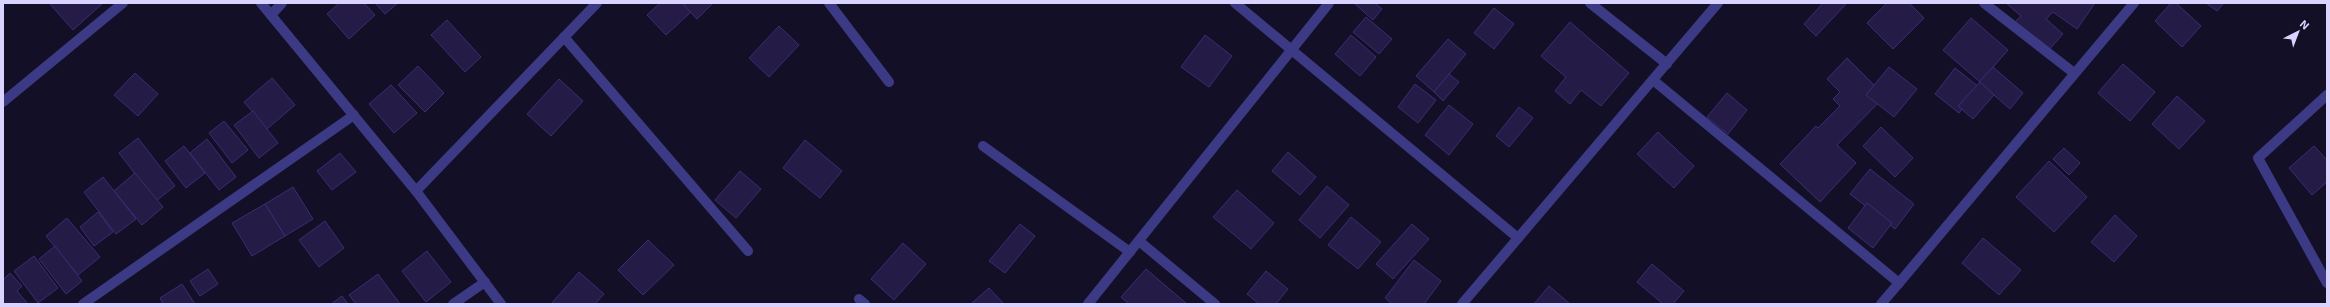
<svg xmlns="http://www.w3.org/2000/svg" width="2330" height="307" viewBox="0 0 2330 307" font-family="'Exo 2',sans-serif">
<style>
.building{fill:#241b47;stroke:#3b2d73}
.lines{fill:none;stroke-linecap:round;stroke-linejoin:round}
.minor{stroke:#3d3a85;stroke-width:10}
</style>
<rect width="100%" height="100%" fill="#130f26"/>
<g class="building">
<path d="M 49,3 L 103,3 L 73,30 Z"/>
<path d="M 339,3 L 364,3 L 375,15 L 349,39 L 327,14 Z"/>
<path d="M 375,3 L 398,3 L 385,14 Z"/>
<path d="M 660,3 L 685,3 L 692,11 L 666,35 L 647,15 Z"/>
<path d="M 682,3 L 713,3 L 697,19 Z"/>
<path d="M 1354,3 L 1375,3 L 1382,9 L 1373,20 Z"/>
<path d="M 1823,3 L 1847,3 L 1816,36 L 1804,24 Z"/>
<path d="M 1887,3 L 1909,3 L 1924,18 L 1893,49 L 1867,23 Z"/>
<path d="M 2006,3 L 2095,3 L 2077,29 L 2053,12 L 2046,19 L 2063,34 L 2046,53 L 2014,23 L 2021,16 Z"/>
<path d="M 2171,3 L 2176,3 L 2201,26 L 2182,47 L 2155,21 Z"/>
<path d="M 2206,3 L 2224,3 L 2217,11 Z"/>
<path d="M 1494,8 L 1514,24 L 1494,49 L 1474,33 Z"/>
<path d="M 1366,17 L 1392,39 L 1379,54 L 1353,32 Z"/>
<path d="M 1971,18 L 2008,50 L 1980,82 L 1943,50 Z"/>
<path d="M 447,20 L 481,57 L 465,72 L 431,35 Z"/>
<path d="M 1570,22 L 1629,73 L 1601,106 L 1581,90 L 1570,104 L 1555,91 L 1566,77 L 1541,56 Z"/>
<path d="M 779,26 L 799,45 L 769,77 L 749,58 Z"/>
<path d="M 1205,35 L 1232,56 L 1209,87 L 1181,67 Z"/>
<path d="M 1351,35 L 1376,57 L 1360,76 L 1335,54 Z"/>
<path d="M 1448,39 L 1466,54 L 1434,92 L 1416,76 Z"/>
<path d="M 1847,58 L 1885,96 L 1837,145 L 1856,163 L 1820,202 L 1780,164 L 1816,126 L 1818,128 L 1840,106 L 1833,99 L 1840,92 L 1827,79 Z"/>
<path d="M 2123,64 L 2155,92 L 2130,121 L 2098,93 Z"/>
<path d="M 418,66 L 444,93 L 425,112 L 398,85 Z"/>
<path d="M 1889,67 L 1917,89 L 1894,117 L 1866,95 Z"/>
<path d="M 1993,67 L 2023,93 L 2010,109 L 1979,82 Z"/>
<path d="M 1955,68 L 1979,87 L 1959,113 L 1935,94 Z"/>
<path d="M 135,73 L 158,94 L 138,116 L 114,95 Z"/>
<path d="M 1449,74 L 1459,82 L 1443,101 L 1434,92 Z"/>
<path d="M 272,78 L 295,105 L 267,129 L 244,102 Z"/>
<path d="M 559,79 L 583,101 L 551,136 L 527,114 Z"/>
<path d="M 1980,82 L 1994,95 L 1973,119 L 1958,106 Z"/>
<path d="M 1415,84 L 1436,100 L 1418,123 L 1398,107 Z"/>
<path d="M 391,85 L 417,113 L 394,133 L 369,104 Z"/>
<path d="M 1727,93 L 1747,110 L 1728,134 L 1707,117 Z"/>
<path d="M 2177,96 L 2205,121 L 2179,149 L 2152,124 Z"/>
<path d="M 1449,105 L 1473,124 L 1449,155 L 1425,135 Z"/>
<path d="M 1519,107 L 1533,118 L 1509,147 L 1496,136 Z"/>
<path d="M 253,111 L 278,143 L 259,158 L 234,125 Z"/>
<path d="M 224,121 L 248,150 L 232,163 L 209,133 Z"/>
<path d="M 1881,127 L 1913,158 L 1895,177 L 1863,146 Z"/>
<path d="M 1658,132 L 1694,166 L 1674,188 L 1637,154 Z"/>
<path d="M 138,138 L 175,186 L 156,201 L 119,153 Z"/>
<path d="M 207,139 L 236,177 L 219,190 L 190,153 Z"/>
<path d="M 805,140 L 842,171 L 820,198 L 783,168 Z"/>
<path d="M 184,146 L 205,173 L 186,188 L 165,161 Z"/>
<path d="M 2314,146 L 2327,160 L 2327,182 L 2312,195 L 2289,168 Z"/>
<path d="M 2064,148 L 2080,163 L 2069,175 L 2053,159 Z"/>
<path d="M 1288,152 L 1316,177 L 1300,195 L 1272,171 Z"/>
<path d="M 340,153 L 356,172 L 332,190 L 317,171 Z"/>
<path d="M 2049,161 L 2087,197 L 2054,232 L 2016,197 Z"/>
<path d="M 1870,169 L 1914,204 L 1895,229 L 1850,194 Z"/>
<path d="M 740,171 L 761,189 L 736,218 L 715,200 Z"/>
<path d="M 135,173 L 163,207 L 142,225 L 114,191 Z"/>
<path d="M 103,177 L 136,219 L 116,234 L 84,192 Z"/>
<path d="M 1327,186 L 1349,205 L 1320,238 L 1299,220 Z"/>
<path d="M 293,187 L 313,219 L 285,236 L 265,204 Z"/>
<path d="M 1237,190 L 1274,223 L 1251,249 L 1213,217 Z"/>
<path d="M 1867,203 L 1892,223 L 1873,248 L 1848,228 Z"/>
<path d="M 265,204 L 285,236 L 252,256 L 232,223 Z"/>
<path d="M 98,212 L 113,232 L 94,246 L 80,227 Z"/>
<path d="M 2115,215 L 2137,236 L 2114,262 L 2091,242 Z"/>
<path d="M 1351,217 L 1381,242 L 1358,269 L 1328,245 Z"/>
<path d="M 67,218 L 100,257 L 78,275 L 46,236 Z"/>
<path d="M 325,221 L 344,248 L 319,267 L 299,240 Z"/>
<path d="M 1020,224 L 1035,236 L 1005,273 L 989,261 Z"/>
<path d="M 1412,224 L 1429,239 L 1393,279 L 1376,264 Z"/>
<path d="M 1983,238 L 2021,270 L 1999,295 L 1962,263 Z"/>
<path d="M 648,240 L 674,265 L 643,295 L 618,270 Z"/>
<path d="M 903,243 L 926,264 L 894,300 L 871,279 Z"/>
<path d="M 55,246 L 82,281 L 66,294 L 39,259 Z"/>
<path d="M 427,251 L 451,282 L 426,302 L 402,271 Z"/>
<path d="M 34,256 L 58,288 L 38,303 L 14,271 Z"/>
<path d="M 1414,260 L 1441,281 L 1424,304 L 1392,304 L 1385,298 Z"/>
<path d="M 1652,264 L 1684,291 L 1673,304 L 1663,304 L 1637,282 Z"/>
<path d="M 208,269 L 218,284 L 200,296 L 190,281 Z"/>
<path d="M 1146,269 L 1187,304 L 1129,304 L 1121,297 Z"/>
<path d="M 1266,271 L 1288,289 L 1276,304 L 1259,304 L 1247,294 Z"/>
<path d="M 579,272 L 604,294 L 595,304 L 551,304 Z"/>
<path d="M 10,273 L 22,286 L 17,291 L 28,304 L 3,304 L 3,280 Z"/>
<path d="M 378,274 L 400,304 L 356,304 L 349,295 Z"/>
<path d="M 182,284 L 195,304 L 163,304 L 160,298 Z"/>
<path d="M 1549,286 L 1570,304 L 1534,304 Z"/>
<path d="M 989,288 L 1004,304 L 972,304 L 972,303 Z"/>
<path d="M 342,296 L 348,304 L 331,304 Z"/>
</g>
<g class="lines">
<g class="minor">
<path d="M 261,3 L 416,191 L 501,304"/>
<path d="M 829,3 L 889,82"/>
<path d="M 1235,3 L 1518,238"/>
<path d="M 1590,3 L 1667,64"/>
<path d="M 1984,3 L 2074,73"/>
<path d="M 271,15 L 282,3"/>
<path d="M 564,37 L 748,251"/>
<path d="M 1653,80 L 1899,283 L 2134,3"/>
<path d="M 2327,95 L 2258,158 L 2327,283"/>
<path d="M 3,102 L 123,3"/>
<path d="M 983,146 L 1130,252"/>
<path d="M 416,191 L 597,3"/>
<path d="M 1139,241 L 1215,304"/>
<path d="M 859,299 L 865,304"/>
<path d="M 83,304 L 354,115"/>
<path d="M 453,304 L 485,282"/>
<path d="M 1088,304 L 1329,3"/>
<path d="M 1462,304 L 1718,3"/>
<path d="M 1881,304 L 1899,283"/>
</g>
</g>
<rect width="2330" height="307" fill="none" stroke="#d9d4ff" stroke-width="8"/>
<g transform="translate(2298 32) rotate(42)" stroke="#130f26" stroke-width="3" paint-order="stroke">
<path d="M0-3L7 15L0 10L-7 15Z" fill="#d9d4ff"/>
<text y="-6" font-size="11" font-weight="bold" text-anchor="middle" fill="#d9d4ff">N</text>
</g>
</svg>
